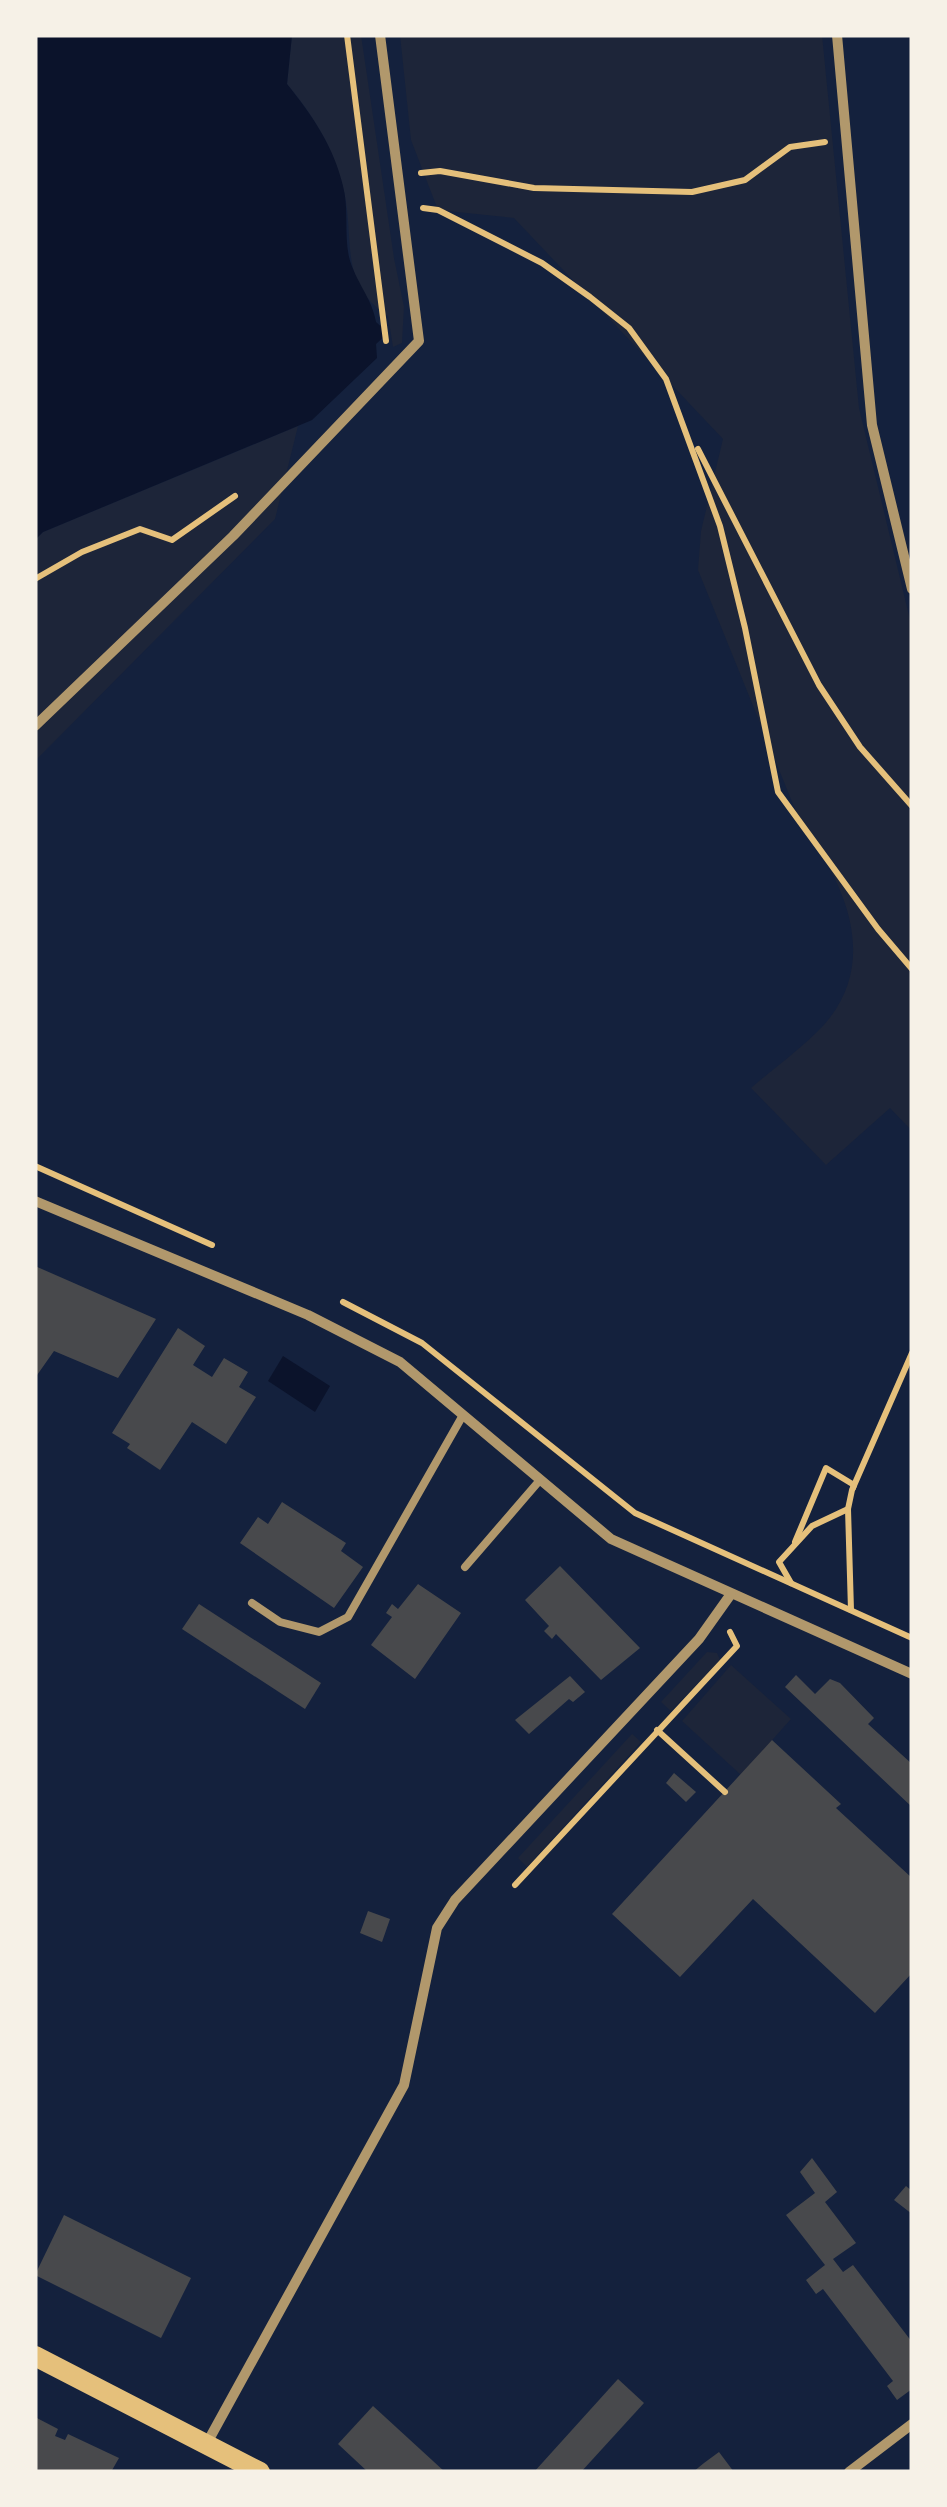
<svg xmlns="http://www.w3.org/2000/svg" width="947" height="2507" viewBox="0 0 947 2507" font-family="'Roboto Condensed',sans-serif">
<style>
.green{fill:#1d2539}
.water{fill:#0b132b}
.building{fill:#48494c}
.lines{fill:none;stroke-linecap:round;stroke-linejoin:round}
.path{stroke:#e5c07b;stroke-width:6}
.service{stroke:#b1986c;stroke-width:8}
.minor{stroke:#b1986c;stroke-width:10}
.secondary{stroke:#e5c07b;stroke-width:20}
</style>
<rect width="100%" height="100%" fill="#14213d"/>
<g class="green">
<path d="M 292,35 L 361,35 L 394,258 L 404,307 L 402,343 L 393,347 L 388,316 C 335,281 357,235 342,184 C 331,143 313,116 287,84 Z"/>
<path d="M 400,35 L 822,35 L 859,408 L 912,628 L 912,1131 L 890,1108 L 826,1165 L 751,1088 C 774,1068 801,1049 822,1027 C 881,963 846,884 801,824 L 698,570 L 701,531 L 723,439 L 514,218 L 438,210 L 411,140 Z"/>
<path d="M 298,426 L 275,519 L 35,761 L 35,540 L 43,532 Z"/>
<path d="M 707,1652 L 717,1653 L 720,1660 L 671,1711 L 661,1702 Z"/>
<path d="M 731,1665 L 791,1719 L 741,1775 L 682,1721 Z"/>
<path d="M 632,1734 L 641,1742 L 527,1867 L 518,1858 Z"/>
</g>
<g class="water">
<path d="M 35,35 L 292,35 L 287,84 C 312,115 334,147 343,186 C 349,209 344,234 349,257 C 355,281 372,298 376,322 L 388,333 L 376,344 L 377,358 L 312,420 L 43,532 L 35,540 Z"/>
<path d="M 283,1356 L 330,1386 L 315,1412 L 268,1381 Z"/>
</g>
<g class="building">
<path d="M 35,1266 L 156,1319 L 118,1378 L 54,1351 L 35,1378 Z"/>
<path d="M 178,1328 L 205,1346 L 193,1365 L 212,1377 L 224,1358 L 248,1372 L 239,1387 L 256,1397 L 226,1444 L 192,1422 L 160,1470 L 127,1448 L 130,1444 L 112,1433 Z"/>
<path d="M 282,1502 L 346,1543 L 341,1551 L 363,1567 L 334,1608 L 240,1543 L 258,1517 L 268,1524 Z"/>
<path d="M 560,1566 L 640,1648 L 601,1680 L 556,1634 L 552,1639 L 544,1631 L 549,1626 L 525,1600 Z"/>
<path d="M 418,1584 L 461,1613 L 415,1679 L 371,1645 L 392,1617 L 386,1613 L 392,1604 L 398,1609 Z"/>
<path d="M 199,1604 L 321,1683 L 305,1709 L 182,1629 Z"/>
<path d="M 796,1675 L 815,1694 L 830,1679 L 840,1683 L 874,1718 L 868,1724 L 912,1764 L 912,1807 L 785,1687 Z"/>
<path d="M 570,1676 L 585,1692 L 573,1702 L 569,1699 L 529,1734 L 515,1720 Z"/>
<path d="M 772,1740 L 841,1804 L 836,1808 L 912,1878 L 912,1973 L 875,2013 L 753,1899 L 680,1977 L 612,1914 Z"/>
<path d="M 674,1773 L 696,1792 L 686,1802 L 666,1783 Z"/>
<path d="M 368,1911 L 390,1919 L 382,1942 L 360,1933 Z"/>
<path d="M 812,2158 L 837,2192 L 825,2202 L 856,2243 L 833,2259 L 843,2272 L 853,2265 L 912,2342 L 912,2389 L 897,2400 L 887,2386 L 893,2381 L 823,2289 L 816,2294 L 806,2280 L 825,2265 L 786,2215 L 815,2193 L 800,2172 Z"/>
<path d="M 906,2186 L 912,2191 L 912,2214 L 894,2200 Z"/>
<path d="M 64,2215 L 191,2278 L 161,2338 L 35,2275 Z"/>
<path d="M 618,2379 L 644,2403 L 581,2472 L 534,2472 Z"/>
<path d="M 373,2406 L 445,2472 L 368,2472 L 338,2444 Z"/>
<path d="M 35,2417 L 58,2429 L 55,2436 L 65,2440 L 68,2434 L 119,2458 L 111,2472 L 35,2472 Z"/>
<path d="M 719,2452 L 734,2472 L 693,2472 L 704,2463 Z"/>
</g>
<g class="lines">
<g class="path">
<path d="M 347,35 L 386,341"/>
<path d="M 421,173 L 440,171 L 534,188 L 692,192 L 745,180 L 790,147 L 825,142"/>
<path d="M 423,208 L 438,210 L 542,263 L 590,297 L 629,328 L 666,379 L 720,526 L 745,628 L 778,792 L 878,929 L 912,969"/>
<path d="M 698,449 L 819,685 L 860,747 L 912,806"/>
<path d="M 35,579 L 82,552 L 140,529 L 172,540 L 235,496"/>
<path d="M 35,1166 L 212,1245"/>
<path d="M 343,1302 L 422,1343 L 635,1513 L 912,1638"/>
<path d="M 795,1542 L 826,1468 L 854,1485 L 853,1488"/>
<path d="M 791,1583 L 779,1562 L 812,1526 L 848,1509"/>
<path d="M 851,1610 L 848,1509 L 852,1490 L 912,1353"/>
<path d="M 657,1730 L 725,1792"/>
<path d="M 515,1885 L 737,1646 L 730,1632"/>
</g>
<g class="service">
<path d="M 465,1567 L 540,1480"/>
<path d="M 252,1603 L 280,1622 L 319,1632 L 348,1617 L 463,1415"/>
</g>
<g class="minor">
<path d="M 837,35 L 872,425 L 912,589"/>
<path d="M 35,726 L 233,536 L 419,341 L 380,35"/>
<path d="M 35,1201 L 308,1315 L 400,1362 L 611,1539 L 912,1674"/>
<path d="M 207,2443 L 404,2085 L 437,1928 L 455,1900 L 699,1639 L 731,1594"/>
<path d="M 849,2472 L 912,2424"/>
</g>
<path class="secondary" d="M 35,2356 L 260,2472"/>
</g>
<rect width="947" height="2507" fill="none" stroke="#f6f1e7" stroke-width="75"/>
</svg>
